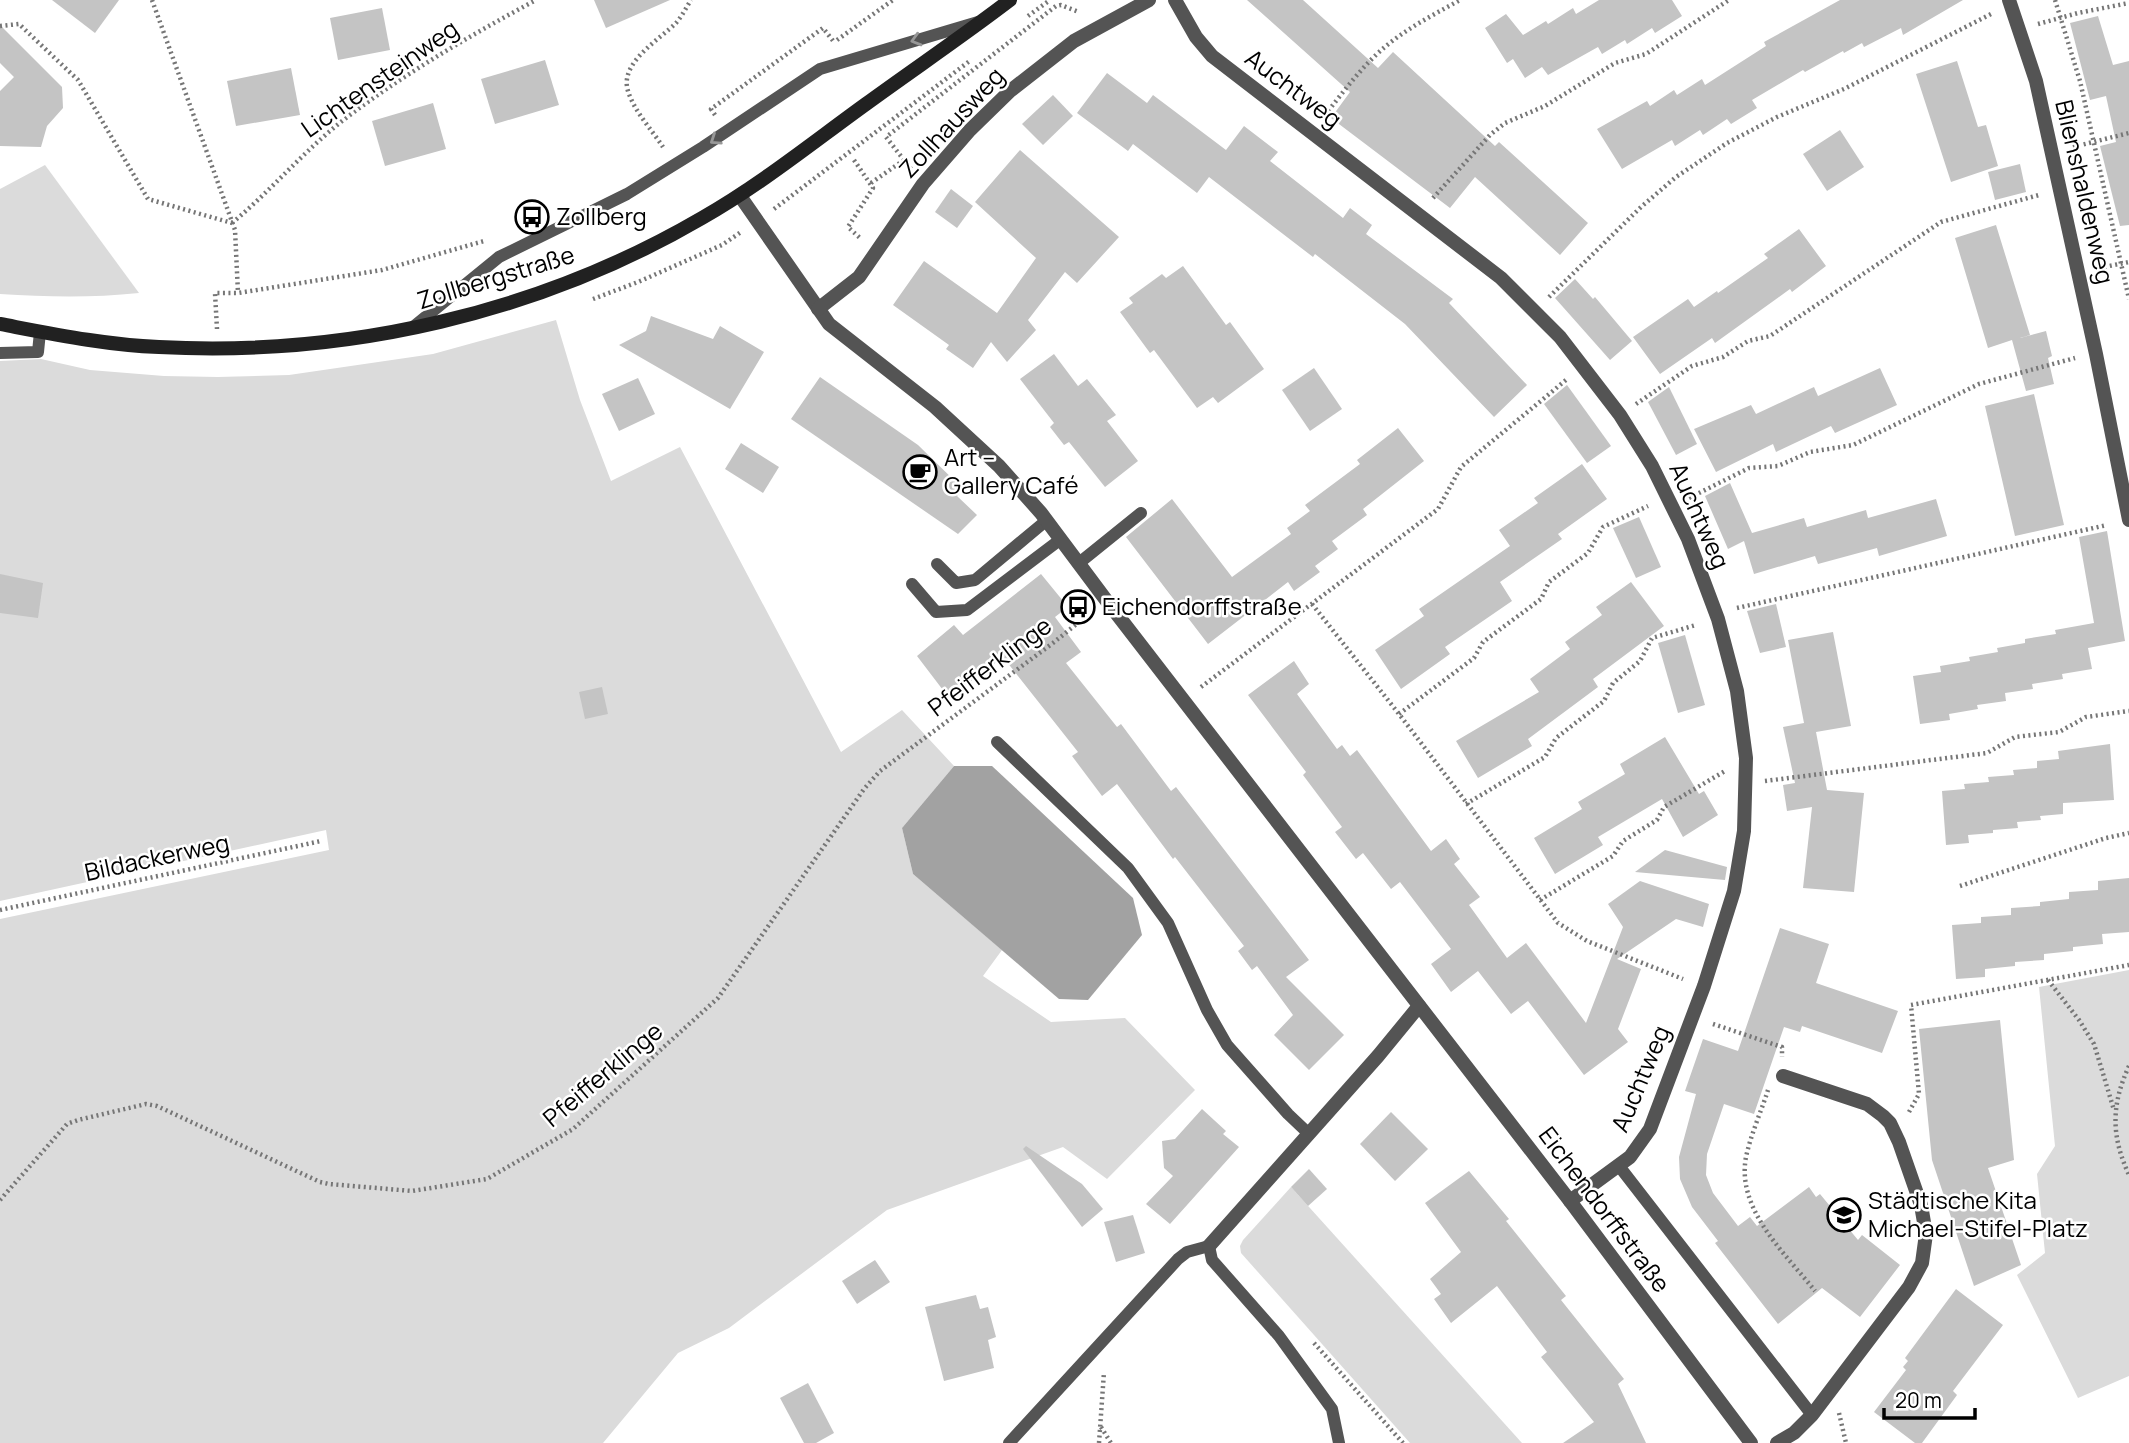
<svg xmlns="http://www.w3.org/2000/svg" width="2129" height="1443" viewBox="0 0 2129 1443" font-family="Manrope,sans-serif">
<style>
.green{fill:#dbdbdb}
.water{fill:#a2a2a2}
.building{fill:#c4c4c4}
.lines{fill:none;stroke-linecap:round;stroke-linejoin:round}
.path{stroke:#767676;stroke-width:4.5;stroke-dasharray:2 3.5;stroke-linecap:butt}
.service{stroke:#545454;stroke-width:12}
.minor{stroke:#545454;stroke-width:14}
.secondary{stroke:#212121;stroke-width:14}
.oneway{stroke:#989898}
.labels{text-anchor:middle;stroke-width:5;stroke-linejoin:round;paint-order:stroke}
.street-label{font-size:24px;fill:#000;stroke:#fff}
.poi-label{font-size:24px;fill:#000;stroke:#fff;text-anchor:start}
</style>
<rect width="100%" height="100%" fill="#fff"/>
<g class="green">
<path d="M 45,165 L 139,293 C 92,298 47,297 0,294 L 0,189 Z"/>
<path d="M 556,320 L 580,400 L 611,481 L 680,447 L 841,752 L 902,710 L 954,766 L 902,828 L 913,874 L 1002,950 L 983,976 L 1051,1022 L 1125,1018 L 1195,1090 L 1107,1179 L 1063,1147 L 887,1210 L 729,1328 L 678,1353 L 603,1443 L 0,1443 L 0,919 L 329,850 L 326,830 L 0,901 L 0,361 L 41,359 L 90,370 L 164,376 L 218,377 L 289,375 L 433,354 Z"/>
<path d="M 2129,970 L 2129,1376 L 2078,1398 L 2017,1275 L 2045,1253 L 2037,1174 L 2055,1146 L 2039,987 Z"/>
<path d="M 1291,1187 L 1522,1443 L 1410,1443 L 1241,1253 L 1240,1246 L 1243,1240 Z"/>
</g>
<path class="water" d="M 954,766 L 992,766 L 1133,898 L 1142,935 L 1088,1000 L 1059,999 L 913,874 L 902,828 Z"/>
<g class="building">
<path d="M 52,0 L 119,0 L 95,33 Z"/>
<path d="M 594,0 L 670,0 L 606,28 Z"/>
<path d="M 1247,0 L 1303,0 L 1378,68 L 1393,52 L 1495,146 L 1499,142 L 1588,223 L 1560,255 L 1475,177 L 1450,208 L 1331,118 L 1350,92 Z"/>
<path d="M 1599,0 L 1672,0 L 1682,16 L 1655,33 L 1652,28 L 1627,44 L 1625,40 L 1602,54 L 1598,47 L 1548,75 L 1542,67 L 1525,78 L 1513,59 L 1507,63 L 1485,28 L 1506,14 L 1523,35 L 1546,21 L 1548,24 L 1573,8 L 1576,14 Z"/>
<path d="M 1840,0 L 1963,0 L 1903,35 L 1901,28 L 1864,47 L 1862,43 L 1844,53 L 1843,51 L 1805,72 L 1803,70 L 1752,100 L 1757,108 L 1731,124 L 1727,119 L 1703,135 L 1700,130 L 1675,146 L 1672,140 L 1622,169 L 1597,129 L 1647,101 L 1650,106 L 1674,90 L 1677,95 L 1702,79 L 1705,85 L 1766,46 L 1764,42 Z"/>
<path d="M 382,8 L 390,50 L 338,60 L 330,18 Z"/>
<path d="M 2098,16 L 2113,65 L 2129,61 L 2129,225 L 2120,226 L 2100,146 L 2116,142 L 2106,96 L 2090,100 L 2070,23 Z"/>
<path d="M 0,25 L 62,87 L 63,108 L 47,126 L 41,147 L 0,146 L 0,91 L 14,77 L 0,63 Z"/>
<path d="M 545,60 L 559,105 L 495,124 L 481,79 Z"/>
<path d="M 1957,61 L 1978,127 L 1986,125 L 1998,166 L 1951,182 L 1916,74 Z"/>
<path d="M 291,68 L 300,115 L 236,126 L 227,81 Z"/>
<path d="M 1107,73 L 1147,103 L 1153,95 L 1226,150 L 1244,126 L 1278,152 L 1270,161 L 1343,218 L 1350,208 L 1372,225 L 1366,234 L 1453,299 L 1449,303 L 1527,385 L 1494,417 L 1405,324 L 1315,254 L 1313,257 L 1209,177 L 1197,193 L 1133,144 L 1128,151 L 1077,113 Z"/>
<path d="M 1053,95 L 1073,116 L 1043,145 L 1022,124 Z"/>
<path d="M 433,103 L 446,149 L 385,166 L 372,121 Z"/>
<path d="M 1840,130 L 1864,167 L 1827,191 L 1803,154 Z"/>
<path d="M 1020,150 L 1119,237 L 1077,283 L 1065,272 L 1028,320 L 1036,330 L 1007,362 L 991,342 L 973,368 L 946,349 L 949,345 L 893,305 L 924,261 L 997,313 L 1036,258 L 975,202 Z"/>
<path d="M 2020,164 L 2026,192 L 1995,200 L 1988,172 Z"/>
<path d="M 951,189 L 973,206 L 957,228 L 935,212 Z"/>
<path d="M 1996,225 L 2030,335 L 2020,338 L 2046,331 L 2052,356 L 2048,358 L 2054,384 L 2026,391 L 2012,340 L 1988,348 L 1955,238 Z"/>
<path d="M 1799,229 L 1826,266 L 1792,292 L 1790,289 L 1715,343 L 1712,338 L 1660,374 L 1633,337 L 1688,299 L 1694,307 L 1717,291 L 1718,293 L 1768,258 L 1764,254 Z"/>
<path d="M 1183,266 L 1226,325 L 1230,322 L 1264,369 L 1218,403 L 1213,397 L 1197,408 L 1154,350 L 1150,353 L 1120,312 L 1133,303 L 1129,298 L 1162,274 L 1166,278 Z"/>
<path d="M 1575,279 L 1593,299 L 1595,297 L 1632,341 L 1610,360 L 1555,298 Z"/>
<path d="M 651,316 L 713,339 L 720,326 L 764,352 L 730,409 L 619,345 L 646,331 Z"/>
<path d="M 1054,354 L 1078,386 L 1087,379 L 1116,415 L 1107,421 L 1138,461 L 1105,487 L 1069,442 L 1064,445 L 1050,427 L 1054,423 L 1020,379 Z"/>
<path d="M 1314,368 L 1342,409 L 1310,431 L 1282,390 Z"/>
<path d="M 1880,368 L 1897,405 L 1835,433 L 1831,426 L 1776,452 L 1773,444 L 1716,472 L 1694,429 L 1751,405 L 1756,414 L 1814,387 L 1818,396 Z"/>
<path d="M 820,377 L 918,445 L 963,489 L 957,496 L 977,515 L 958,534 L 791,419 Z"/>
<path d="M 638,378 L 655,414 L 619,431 L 602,394 Z"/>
<path d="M 1567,385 L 1611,446 L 1587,463 L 1544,404 Z"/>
<path d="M 1669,387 L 1697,444 L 1676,455 L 1648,402 Z"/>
<path d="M 2034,394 L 2064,525 L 2015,536 L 1985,406 Z"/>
<path d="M 1398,428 L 1424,461 L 1363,509 L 1367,515 L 1332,541 L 1338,549 L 1315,566 L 1320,572 L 1294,591 L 1288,582 L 1208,644 L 1126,537 L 1172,499 L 1232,577 L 1291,534 L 1287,528 L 1310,511 L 1305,505 L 1360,464 L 1357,460 Z"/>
<path d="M 741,443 L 779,467 L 763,493 L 725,469 Z"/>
<path d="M 1582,464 L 1607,499 L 1558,534 L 1562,539 L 1500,582 L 1512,601 L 1445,647 L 1450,654 L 1401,689 L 1375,650 L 1424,616 L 1419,609 L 1510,546 L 1499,530 L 1538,503 L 1534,498 Z"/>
<path d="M 1730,483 L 1752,533 L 1804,518 L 1807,527 L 1866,510 L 1868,518 L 1936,499 L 1947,536 L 1879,556 L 1877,548 L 1818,564 L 1815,556 L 1754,574 L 1744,541 L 1728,549 L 1705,496 Z"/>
<path d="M 1639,517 L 1661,567 L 1636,578 L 1613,528 Z"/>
<path d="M 2107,531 L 2125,641 L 2088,648 L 2092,669 L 2062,674 L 2063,679 L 2032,684 L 2033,689 L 2005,693 L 2006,701 L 1977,705 L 1978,709 L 1949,714 L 1950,720 L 1920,724 L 1913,676 L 1941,672 L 1940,666 L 1970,661 L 1969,657 L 1998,652 L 1997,648 L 2025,643 L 2025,639 L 2056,634 L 2055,630 L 2094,623 L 2079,537 Z"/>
<path d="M 0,574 L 43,583 L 38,618 L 0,613 Z"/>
<path d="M 1041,574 L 1068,607 L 1055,617 L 1081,652 L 1066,663 L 1117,727 L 1121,724 L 1171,791 L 1176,787 L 1309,960 L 1286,977 L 1344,1035 L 1309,1070 L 1274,1035 L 1293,1015 L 1257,966 L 1252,970 L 1238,951 L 1244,946 L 1175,857 L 1173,859 L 1117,784 L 1102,796 L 1072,756 L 1078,752 L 1003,657 L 949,698 L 917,656 L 954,625 L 963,635 Z"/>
<path d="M 1631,582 L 1664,626 L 1593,679 L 1598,687 L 1528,739 L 1532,746 L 1478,778 L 1456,741 L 1539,692 L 1530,679 L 1570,649 L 1565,642 L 1602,615 L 1596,607 Z"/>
<path d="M 1776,604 L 1786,647 L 1760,653 L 1747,611 Z"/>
<path d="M 1833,632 L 1851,726 L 1816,732 L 1827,790 L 1864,793 L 1854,892 L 1803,888 L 1812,807 L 1787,811 L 1783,785 L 1795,783 L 1783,727 L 1804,723 L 1788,640 Z"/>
<path d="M 1685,635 L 1705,705 L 1678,713 L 1658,643 Z"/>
<path d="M 1294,661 L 1309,684 L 1297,694 L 1337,749 L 1342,745 L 1350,756 L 1357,750 L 1431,851 L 1446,839 L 1460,859 L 1454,864 L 1480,897 L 1469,905 L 1507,958 L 1526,943 L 1586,1023 L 1623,927 L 1608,904 L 1640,881 L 1709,904 L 1703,927 L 1676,919 L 1617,959 L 1641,969 L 1618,1029 L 1628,1042 L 1584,1075 L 1528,1001 L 1511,1014 L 1478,971 L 1451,992 L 1431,964 L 1451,949 L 1400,882 L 1391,889 L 1363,853 L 1356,859 L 1335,832 L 1342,827 L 1303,775 L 1306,772 L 1248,695 Z"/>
<path d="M 602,687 L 608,714 L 585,719 L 579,692 Z"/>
<path d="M 1665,737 L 1699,794 L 1704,791 L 1718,815 L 1683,837 L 1662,799 L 1598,837 L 1603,845 L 1555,874 L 1534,838 L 1582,809 L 1578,802 L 1625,774 L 1620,764 Z"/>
<path d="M 2110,744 L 2114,800 L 2063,803 L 2063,814 L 2040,816 L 2041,820 L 2017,822 L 2018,828 L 1993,830 L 1993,833 L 1968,835 L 1969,843 L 1946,845 L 1942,791 L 1965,789 L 1964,784 L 1989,782 L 1988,777 L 2014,775 L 2013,770 L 2037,768 L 2037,761 L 2059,759 L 2058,751 Z"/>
<path d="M 1665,850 L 1727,867 L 1725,880 L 1635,872 Z"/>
<path d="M 2129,878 L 2129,932 L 2102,934 L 2103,944 L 2073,947 L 2073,951 L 2044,954 L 2044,960 L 2015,962 L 2015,966 L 1985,969 L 1985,977 L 1956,979 L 1952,925 L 1981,923 L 1981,917 L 2011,915 L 2011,908 L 2040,906 L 2040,902 L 2069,899 L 2069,892 L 2098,890 L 2098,881 Z"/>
<path d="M 1780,928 L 1829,944 L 1816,983 L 1898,1011 L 1882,1053 L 1802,1026 L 1800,1032 L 1784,1027 L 1754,1114 L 1724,1104 L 1707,1154 L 1706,1175 L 1713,1193 L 1738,1226 L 1750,1217 L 1757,1226 L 1809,1187 L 1816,1197 L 1820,1194 L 1858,1240 L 1862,1235 L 1900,1265 L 1860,1317 L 1822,1288 L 1778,1324 L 1715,1243 L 1718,1241 L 1692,1207 L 1680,1179 L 1679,1157 L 1696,1094 L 1685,1091 L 1703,1039 L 1738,1051 Z"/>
<path d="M 2000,1020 L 2014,1160 L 1988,1168 L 2021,1265 L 1974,1286 L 1932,1160 L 1919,1029 Z"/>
<path d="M 1202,1109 L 1226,1131 L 1223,1134 L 1239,1147 L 1170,1224 L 1146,1204 L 1173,1176 L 1164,1168 L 1162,1141 L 1175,1139 Z"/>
<path d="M 1391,1112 L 1428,1149 L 1395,1181 L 1360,1144 Z"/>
<path d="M 1026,1146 L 1082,1184 L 1103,1209 L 1082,1227 L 1023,1149 Z"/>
<path d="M 1309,1169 L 1327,1189 L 1308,1206 L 1291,1187 Z"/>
<path d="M 1469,1171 L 1509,1219 L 1506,1221 L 1566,1296 L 1561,1300 L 1624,1379 L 1618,1384 L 1646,1443 L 1563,1443 L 1594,1422 L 1541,1357 L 1547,1352 L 1497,1286 L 1451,1323 L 1434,1299 L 1441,1294 L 1430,1279 L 1461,1252 L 1425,1203 Z"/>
<path d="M 1133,1215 L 1145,1253 L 1116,1262 L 1104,1222 Z"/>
<path d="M 875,1260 L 890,1282 L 857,1304 L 842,1281 Z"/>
<path d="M 1956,1289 L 2003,1325 L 1953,1391 L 1957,1395 L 1922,1443 L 1915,1443 L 1874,1412 L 1906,1370 L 1903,1367 L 1908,1361 L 1905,1358 Z"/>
<path d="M 976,1295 L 980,1309 L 988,1307 L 996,1337 L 988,1340 L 994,1368 L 944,1381 L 925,1307 Z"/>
<path d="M 808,1383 L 834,1433 L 816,1443 L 804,1443 L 780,1398 Z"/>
</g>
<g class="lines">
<g class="path">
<path d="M 152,0 L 235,230 L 238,293"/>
<path d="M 2055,0 L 2080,81 L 2129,299"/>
<path d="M 1028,16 L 1050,0"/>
<path d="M 2038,24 L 2078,13 L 2129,3"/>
<path d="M 0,26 L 19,24 L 78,80 L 148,199 L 232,223"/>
<path d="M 837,40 L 893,0"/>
<path d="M 715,115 L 711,109 L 823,28 L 834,42"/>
<path d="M 1325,115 C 1344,91 1363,65 1386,46 C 1409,27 1435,14 1460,0"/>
<path d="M 663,147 C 652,130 634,111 628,91 C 619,63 659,40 676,23 C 682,16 686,8 691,0"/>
<path d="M 2073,147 L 2129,133"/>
<path d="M 854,160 L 873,188 L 848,227 L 860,238"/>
<path d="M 911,169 L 886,137 L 1056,6 L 1061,5 L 1079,12"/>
<path d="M 871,183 L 904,160"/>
<path d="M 1433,198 L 1490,135 L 1505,123 L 1545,106 L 1615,63 L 1646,54 L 1729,0"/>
<path d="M 774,209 L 971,60"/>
<path d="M 232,223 C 273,189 307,147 350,115 C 409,71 471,35 536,0"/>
<path d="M 2099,268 L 2129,262"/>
<path d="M 1549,297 L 1641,207 L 1676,177 L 1727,143 L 1777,117 L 1844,89 L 1991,14"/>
<path d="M 593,299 L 638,282 L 722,245 L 741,232"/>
<path d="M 217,329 L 215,293 L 238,293 L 382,270 L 484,241"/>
<path d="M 1636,404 L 1692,366 L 1723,357 L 1748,341 L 1770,336 L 1941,222 L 2039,195"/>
<path d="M 1689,498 L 1749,468 L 1778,466 L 1810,452 L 1853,445 L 1979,384 L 2075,358"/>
<path d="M 1312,604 L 1399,714 L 1558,923 L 1587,941 L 1683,979"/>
<path d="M 1737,608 L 2107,525"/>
<path d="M 1201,687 L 1438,509 L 1461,467 L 1566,380"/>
<path d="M 1399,714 L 1474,658 L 1483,642 L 1541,599 L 1549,582 L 1588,553 L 1603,527 L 1648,506"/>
<path d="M 1765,781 L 1987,753 L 2015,737 L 2059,732 L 2086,717 L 2129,711"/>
<path d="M 1466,804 L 1545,757 L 1556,738 L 1604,701 L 1613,683 L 1640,661 L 1652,638 L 1696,625"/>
<path d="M 1960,886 L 2106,838 L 2129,833"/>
<path d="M 1540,900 L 1613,856 L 1623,841 L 1657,820 L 1664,807 L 1725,771"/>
<path d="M 0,910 L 321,841"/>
<path d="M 2048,980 L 2079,1020 L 2094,1044 L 2114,1110"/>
<path d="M 1713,1024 L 1782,1047 L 1782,1057"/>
<path d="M 2129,1066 C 2111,1105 2111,1136 2129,1175"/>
<path d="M 1768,1090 C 1761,1112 1751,1134 1746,1157 C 1736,1210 1786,1254 1815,1291"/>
<path d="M 1909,1112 L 1919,1094 L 1911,1005 L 2129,965"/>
<path d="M 0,1200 L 67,1124 L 78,1120 L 146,1104 L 157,1106 L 320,1182 L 329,1184 L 412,1191 L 487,1179 L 573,1129 L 718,998 L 864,789 L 880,771 L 1053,643 L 1089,614"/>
<path d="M 1314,1343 L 1403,1443"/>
<path d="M 1839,1413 L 1846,1443"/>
<path d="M 1101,1427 L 1111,1443"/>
<path d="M 1099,1443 L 1104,1372"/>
</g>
<g class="service">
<path d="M 412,328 L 499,257 L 627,194 L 703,147 L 820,69 L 978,22"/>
<path d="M 0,353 L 38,352 L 40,332"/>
<path d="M 1079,563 L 1141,513"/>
<path d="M 937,564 L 956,583 L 975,580 L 1047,520"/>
<path d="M 912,584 L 936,612 L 967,610 L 1061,539"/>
<path d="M 997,742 L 1128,868 L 1168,923 L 1207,1010 L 1227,1045 L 1288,1114 L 1308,1133"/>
<path d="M 1619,1166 L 1812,1415"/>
<path d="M 1009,1443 L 1178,1259 L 1187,1252 L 1209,1246 L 1212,1260 L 1279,1336 L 1332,1409 L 1339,1443"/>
</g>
<g class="minor">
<path d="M 1175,0 L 1196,37 L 1212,56 L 1501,278 L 1560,337 L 1620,415 L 1652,466 L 1688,539 L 1718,619 L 1737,691 L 1746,758 L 1744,831 L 1734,891 L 1704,986 L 1650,1129 L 1630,1157 L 1570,1201"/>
<path d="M 2009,0 L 2036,81 L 2096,354 L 2129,520"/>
<path d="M 740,196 L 829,324 L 935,407 L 999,466 L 1041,513 L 1106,600 L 1570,1201 L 1751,1443"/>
<path d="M 818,309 L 859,277 L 923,184 L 970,130 L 1010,91 L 1074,41 L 1149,0"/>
<path d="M 1209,1246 L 1378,1056 L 1419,1006"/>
<path d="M 1777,1443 L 1794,1433 L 1812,1415 L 1909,1287 L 1922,1263 L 1926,1234 L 1921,1205 L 1899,1142 L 1890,1123 L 1883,1116 L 1867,1104 L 1783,1076"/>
</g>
<path class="secondary" d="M 0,324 C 53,334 106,345 159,347 C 348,357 539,313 702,218 C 760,185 812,143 866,104 C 914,69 963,36 1010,0"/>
</g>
<defs><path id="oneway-chevron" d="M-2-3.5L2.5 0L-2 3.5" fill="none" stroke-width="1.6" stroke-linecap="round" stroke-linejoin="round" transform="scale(1.75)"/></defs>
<g class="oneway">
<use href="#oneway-chevron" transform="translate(916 40) rotate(164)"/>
<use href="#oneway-chevron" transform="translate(715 140) rotate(146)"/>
</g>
<defs>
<symbol id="bus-ring" viewBox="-11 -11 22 22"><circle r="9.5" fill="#fff" stroke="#000" stroke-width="1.5"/><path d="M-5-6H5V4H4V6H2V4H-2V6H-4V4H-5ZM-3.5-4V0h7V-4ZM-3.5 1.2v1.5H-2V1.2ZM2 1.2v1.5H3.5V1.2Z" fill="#000"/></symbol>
<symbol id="cafe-ring" viewBox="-11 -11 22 22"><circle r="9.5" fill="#fff" stroke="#000" stroke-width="1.5"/><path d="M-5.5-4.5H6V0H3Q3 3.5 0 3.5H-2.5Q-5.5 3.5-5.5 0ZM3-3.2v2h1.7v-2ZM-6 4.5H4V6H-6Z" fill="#000"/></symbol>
<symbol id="school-ring" viewBox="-11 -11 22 22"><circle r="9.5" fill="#fff" stroke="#000" stroke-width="1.5"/><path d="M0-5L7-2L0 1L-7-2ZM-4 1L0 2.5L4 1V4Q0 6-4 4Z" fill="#000"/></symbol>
</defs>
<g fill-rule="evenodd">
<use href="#bus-ring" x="513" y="198" width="38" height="38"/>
<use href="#cafe-ring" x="901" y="453" width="38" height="38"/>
<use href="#bus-ring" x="1059" y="588" width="38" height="38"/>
<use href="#school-ring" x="1825" y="1196" width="38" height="38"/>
</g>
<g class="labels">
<g class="street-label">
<text transform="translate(380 79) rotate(-35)" y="8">Lichtensteinweg</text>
<text transform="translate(1293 89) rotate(37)" y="8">Auchtweg</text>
<text transform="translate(952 123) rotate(-47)" y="8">Zollhausweg</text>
<text transform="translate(2084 192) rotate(77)" y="8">Blienshaldenweg</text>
<text transform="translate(496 278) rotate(-17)" y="8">Zollbergstraße</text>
<text transform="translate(1699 516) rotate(66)" y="8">Auchtweg</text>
<text transform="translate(990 667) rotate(-37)" y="8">Pfeifferklinge</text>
<text transform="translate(157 858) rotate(-12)" y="8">Bildackerweg</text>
<text transform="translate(603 1075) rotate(-40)" y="8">Pfeifferklinge</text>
<text transform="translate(1641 1079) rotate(-67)" y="8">Auchtweg</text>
<text transform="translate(1604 1210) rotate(53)" y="8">Eichendorffstraße</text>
</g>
<g class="poi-label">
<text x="556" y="225">Zollberg</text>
<text x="944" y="466">Art –<tspan x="944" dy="28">Gallery Café</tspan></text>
<text x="1102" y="615">Eichendorffstraße</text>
<text x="1868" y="1209">Städtische Kita<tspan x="1868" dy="28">Michael-Stifel-Platz</tspan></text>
</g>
</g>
<path d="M1884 1408v10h91v-10" fill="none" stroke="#000000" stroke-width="3.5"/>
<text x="1895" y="1408" font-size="21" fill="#000000" stroke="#ffffff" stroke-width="5" paint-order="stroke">20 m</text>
</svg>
